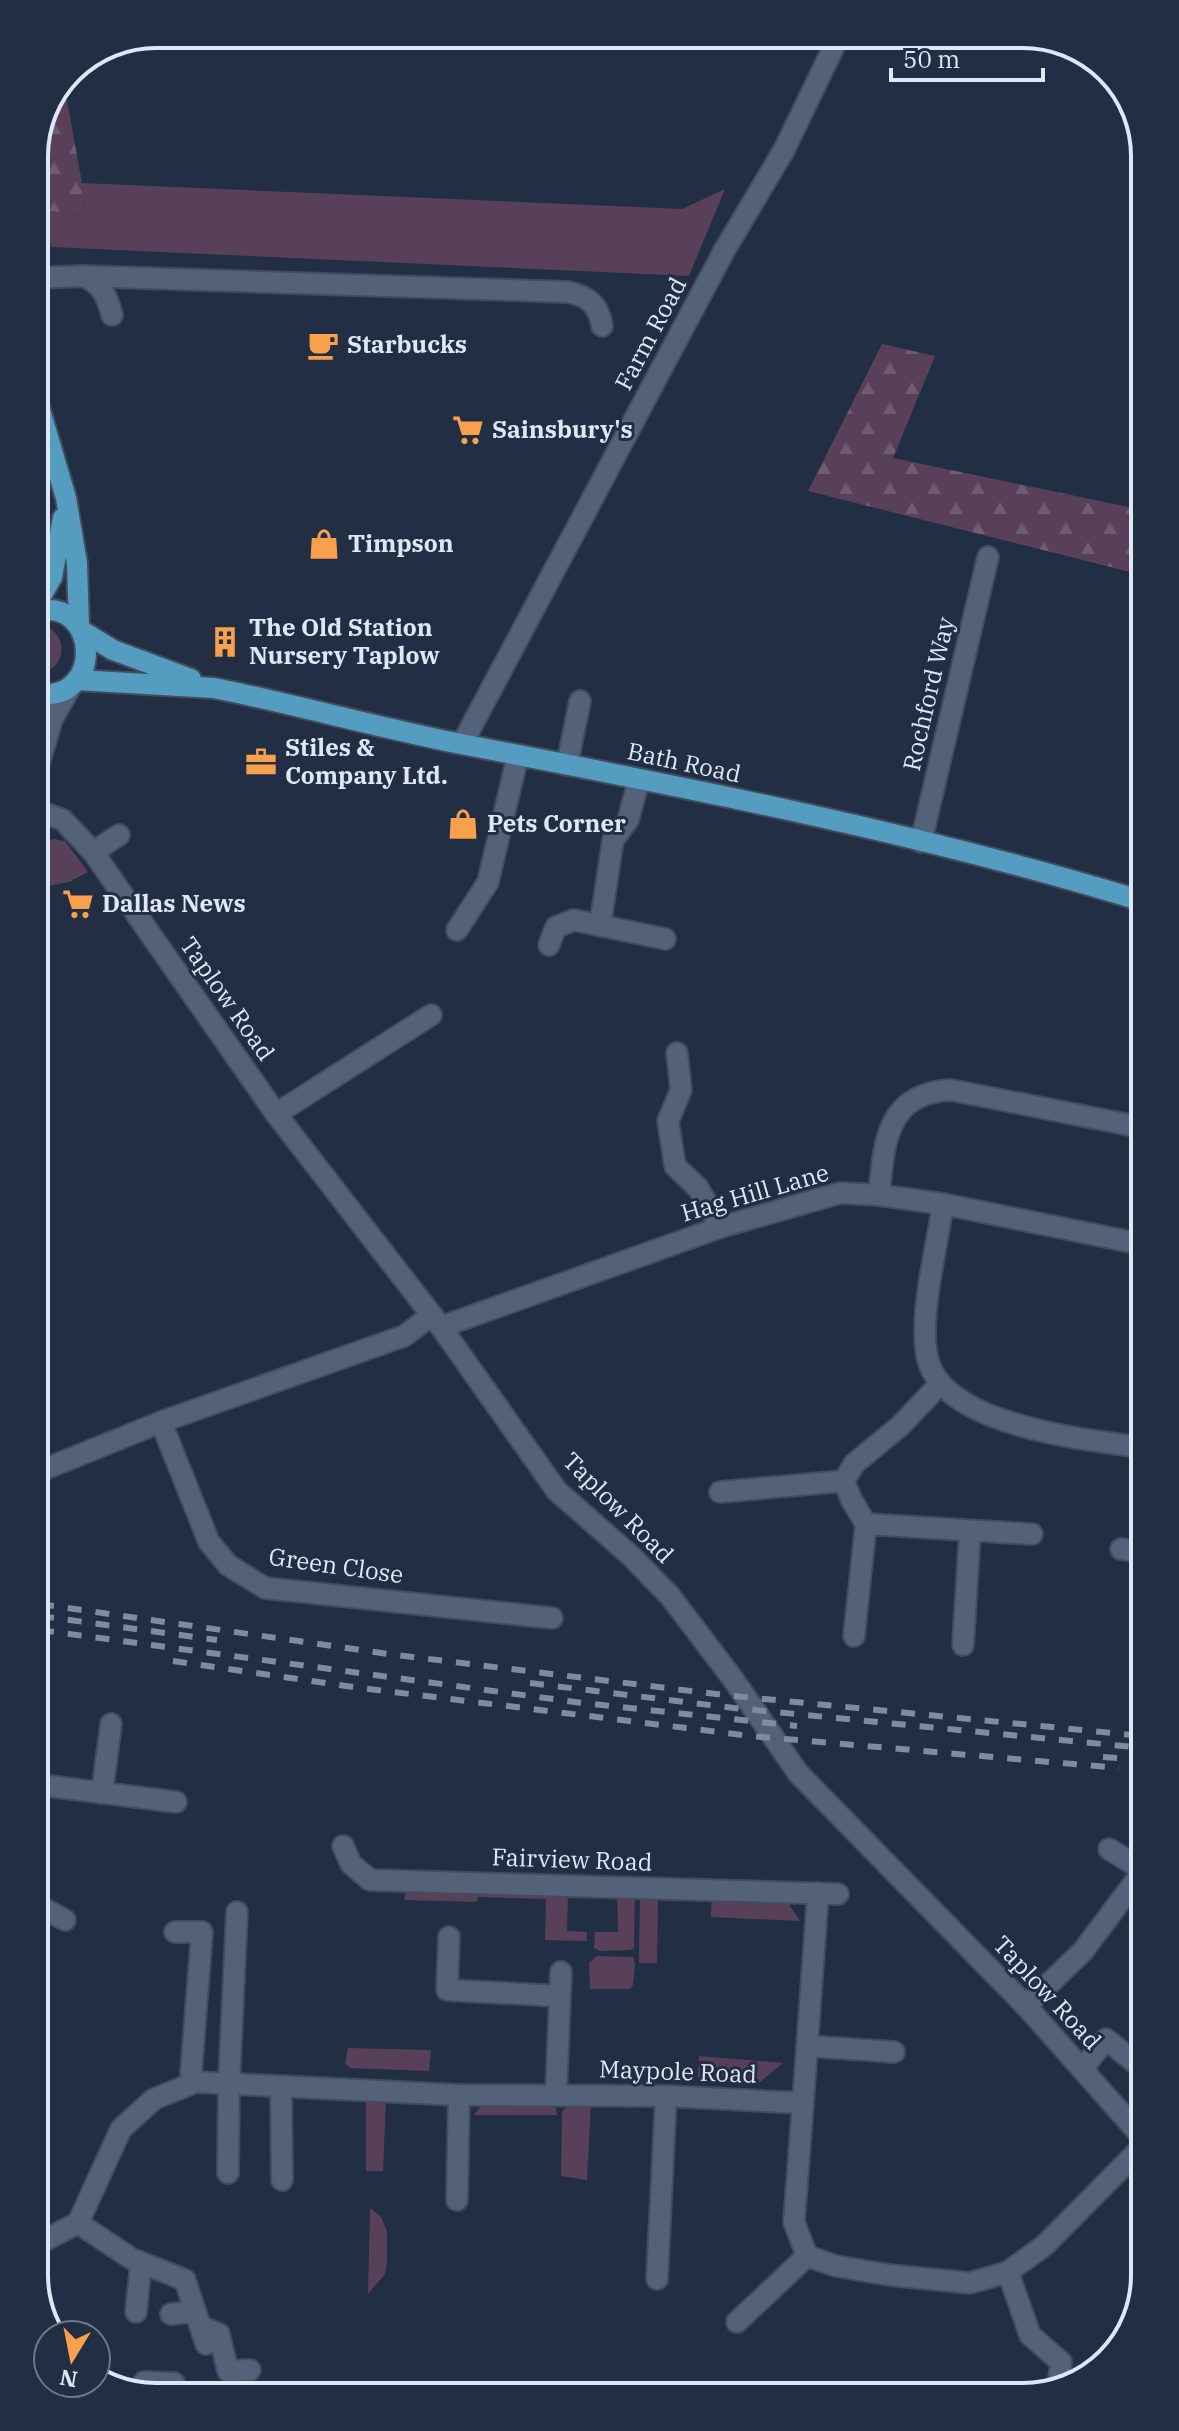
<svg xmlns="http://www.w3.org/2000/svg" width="1179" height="2431" viewBox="0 0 1179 2431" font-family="'IBM Plex Serif',serif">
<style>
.grass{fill:#59405a}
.forest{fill:url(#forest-firs)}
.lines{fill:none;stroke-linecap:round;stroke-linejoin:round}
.minor-casing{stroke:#424c5e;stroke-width:24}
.major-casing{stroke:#424c5e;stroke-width:24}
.minor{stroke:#546279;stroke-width:20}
.major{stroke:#549cc0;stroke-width:20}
.rail{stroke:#818b9d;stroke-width:6;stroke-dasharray:14 14;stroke-linecap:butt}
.labels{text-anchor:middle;stroke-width:6;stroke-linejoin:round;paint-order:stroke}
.street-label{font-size:24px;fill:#dfe7f5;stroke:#222e43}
.poi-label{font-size:24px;font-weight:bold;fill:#dfe7f5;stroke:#222e43;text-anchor:start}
.rim{fill:none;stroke:#dfe7f5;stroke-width:4}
</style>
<defs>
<pattern id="forest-firs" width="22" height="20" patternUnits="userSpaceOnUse" patternTransform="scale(2)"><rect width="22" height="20" fill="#59405a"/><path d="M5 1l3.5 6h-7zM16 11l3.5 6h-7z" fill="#705c72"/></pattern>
</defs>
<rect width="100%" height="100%" fill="#222e43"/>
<g class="grass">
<path d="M 82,183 L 682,209 L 725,189 L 689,276 L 51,247 L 45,210 L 84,216 Z"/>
<path d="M 36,624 C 70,627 70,671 36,674 Z"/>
<path d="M 53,839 L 65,841 L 88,872 L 69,882 L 38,888 L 39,850 L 41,845 Z"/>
<path d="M 407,1887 L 568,1890 L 567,1931 L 587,1932 L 587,1941 L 545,1940 L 546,1899 L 478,1897 L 477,1902 L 404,1900 Z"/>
<path d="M 617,1889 L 635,1890 L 634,1948 L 630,1950 L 600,1951 L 594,1948 L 595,1932 L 618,1932 Z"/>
<path d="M 640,1891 L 658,1893 L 657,1963 L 639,1963 Z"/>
<path d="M 712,1894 L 784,1897 L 800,1921 L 711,1917 Z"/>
<path d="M 597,1956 L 633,1957 L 635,1964 L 633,1985 L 630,1989 L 590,1989 L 589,1963 Z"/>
<path d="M 348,2048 L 431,2050 L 429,2071 L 350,2068 L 345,2063 Z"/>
<path d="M 699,2056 L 783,2063 L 760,2082 L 698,2077 Z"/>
<path d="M 366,2096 L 386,2097 L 383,2171 L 366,2171 Z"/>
<path d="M 486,2099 L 555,2102 L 557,2115 L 474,2115 Z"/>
<path d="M 571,2103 L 591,2103 L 587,2180 L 561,2176 L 562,2112 Z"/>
<path d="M 370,2208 L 381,2217 L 387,2231 L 387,2262 L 385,2274 L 368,2294 Z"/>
</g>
<g class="forest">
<path d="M 64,84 L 82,183 L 84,216 L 45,210 L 37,143 Z"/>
<path d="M 882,344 L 935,356 L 893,458 L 1138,509 L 1138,574 L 808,491 Z"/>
</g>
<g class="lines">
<defs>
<g id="minor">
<path d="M 83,276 L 568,292 C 588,296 599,305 602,326"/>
<path d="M 35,278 L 83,276 C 102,284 107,296 112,315"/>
<path d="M 462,744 L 724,251 L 784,150 L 840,34"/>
<path d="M 567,765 L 580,701"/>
<path d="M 37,770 L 52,719 L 71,686"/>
<path d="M 37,810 L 63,820 L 93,852 L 276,1114 L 441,1327 L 557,1491 L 631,1556 L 670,1596 L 733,1679 L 798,1773 L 1026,2006 L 1144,2139"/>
<path d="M 921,842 L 988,557"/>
<path d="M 93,852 L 119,835"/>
<path d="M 600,926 L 613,840 L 628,820 L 639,780"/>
<path d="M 457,930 L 488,882 L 518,755"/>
<path d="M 549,945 L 556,927 L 574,920 L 665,939"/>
<path d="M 677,1053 L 681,1090 L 668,1121 L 675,1166 L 698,1188 L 721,1227"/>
<path d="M 276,1114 L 431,1015"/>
<path d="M 879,1195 C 884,1143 886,1093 951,1090 L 1140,1127"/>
<path d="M 943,1204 C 937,1247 919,1314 927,1356 C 940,1425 1084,1440 1141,1447"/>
<path d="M 441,1327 L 721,1227 L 840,1193 L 879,1195 L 943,1204 L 1141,1244"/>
<path d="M 161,1422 L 209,1542 L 228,1565 L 265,1588 L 552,1618"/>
<path d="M 40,1471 L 161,1422 L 404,1336 L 432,1315"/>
<path d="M 844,1481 L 851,1499 L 866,1524 L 854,1636"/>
<path d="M 720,1492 L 844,1481 L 854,1464 L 900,1426 L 940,1384"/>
<path d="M 866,1524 L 1032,1534"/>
<path d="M 1121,1549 L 1142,1552"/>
<path d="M 963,1645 L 970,1531"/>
<path d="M 41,1785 L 176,1802"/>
<path d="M 102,1793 L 111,1724"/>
<path d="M 343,1846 L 351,1864 L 370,1880 L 838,1894"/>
<path d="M 1109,1849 L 1143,1870"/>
<path d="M 41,1907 L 65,1920"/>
<path d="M 175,1932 L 202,1932 L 191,2073 L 196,2082"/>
<path d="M 449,1937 L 447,1990 L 559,1996"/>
<path d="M 1026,2006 L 1083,1951 L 1143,1871"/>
<path d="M 807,2046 L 894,2052"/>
<path d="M 1082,2069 L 1106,2039 L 1144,2070"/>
<path d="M 281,2087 L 282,2180"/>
<path d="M 556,2094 L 561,1972"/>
<path d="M 803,2103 L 818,1893"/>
<path d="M 228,2173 L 229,2082 L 237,1912"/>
<path d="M 457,2200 L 459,2095"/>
<path d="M 78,2223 L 132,2259 L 185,2280 L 206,2344"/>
<path d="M 43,2241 L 78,2223 L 121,2129 L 154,2099 L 196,2082 L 459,2095 L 666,2096 L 803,2103 L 794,2222 L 807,2256 L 836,2266 L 889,2275 L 970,2283 L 1008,2272 L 1045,2245 L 1144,2145"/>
<path d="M 1008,2272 L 1030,2335 L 1061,2362 L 1058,2388"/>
<path d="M 657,2279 L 666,2096"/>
<path d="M 136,2312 L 141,2263"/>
<path d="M 171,2314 L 195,2312"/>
<path d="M 737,2322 L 807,2256"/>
<path d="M 200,2326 L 219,2334 L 228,2371 L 250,2370"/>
<path d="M 141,2394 L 144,2382 L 174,2383"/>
</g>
<g id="major">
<path d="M 35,393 L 66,498 L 77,563 L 79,627"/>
<path d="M 36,605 L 52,577 L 63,518"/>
<path d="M 36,611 C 99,597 106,703 36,694"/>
<path d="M 82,631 L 113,650 L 191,679"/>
<path d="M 77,680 L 214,688 L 238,693 C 311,709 383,728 456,743 C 685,787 916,832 1139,900"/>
</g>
</defs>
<use href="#minor" class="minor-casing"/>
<use href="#major" class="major-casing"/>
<use href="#minor" class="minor"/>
<use href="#major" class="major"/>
<g class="rail">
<path d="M 40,1604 L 388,1654 L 724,1695 L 1143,1736"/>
<path d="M 40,1616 L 217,1640"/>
<path d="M 40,1630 L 575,1702 L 797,1726"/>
<path d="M 173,1661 L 353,1687 L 751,1736 L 1119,1768"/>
<path d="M 530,1683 L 734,1708 L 1143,1748"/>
<path d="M 1103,1757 L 1143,1760"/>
</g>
</g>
<defs>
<symbol id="cafe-bare" viewBox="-9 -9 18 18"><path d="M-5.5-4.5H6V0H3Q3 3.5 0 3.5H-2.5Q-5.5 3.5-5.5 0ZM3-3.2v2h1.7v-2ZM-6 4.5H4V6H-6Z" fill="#f9a04d" stroke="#222e43" stroke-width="2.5" paint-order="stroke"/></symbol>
<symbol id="supermarket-bare" viewBox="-9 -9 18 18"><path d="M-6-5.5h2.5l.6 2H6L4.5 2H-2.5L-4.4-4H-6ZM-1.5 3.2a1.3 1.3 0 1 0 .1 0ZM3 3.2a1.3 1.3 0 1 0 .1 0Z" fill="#f9a04d" stroke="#222e43" stroke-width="2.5" paint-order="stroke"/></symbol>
<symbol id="shop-bare" viewBox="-9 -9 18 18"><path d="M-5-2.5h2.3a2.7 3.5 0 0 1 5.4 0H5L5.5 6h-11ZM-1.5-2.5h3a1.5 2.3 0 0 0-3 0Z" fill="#f9a04d" stroke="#222e43" stroke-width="2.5" paint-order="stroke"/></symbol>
<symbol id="building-bare" viewBox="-9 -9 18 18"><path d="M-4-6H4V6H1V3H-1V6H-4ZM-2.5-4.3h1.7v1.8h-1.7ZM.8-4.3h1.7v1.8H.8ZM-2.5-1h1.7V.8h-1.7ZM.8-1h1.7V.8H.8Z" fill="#f9a04d" stroke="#222e43" stroke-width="2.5" paint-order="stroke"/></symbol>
<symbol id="office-bare" viewBox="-9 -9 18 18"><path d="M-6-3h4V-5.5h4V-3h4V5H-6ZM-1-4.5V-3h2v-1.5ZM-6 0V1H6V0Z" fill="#f9a04d" stroke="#222e43" stroke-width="2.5" paint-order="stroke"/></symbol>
</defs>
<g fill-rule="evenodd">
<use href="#cafe-bare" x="301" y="323" width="44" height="44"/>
<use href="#supermarket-bare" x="446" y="408" width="44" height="44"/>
<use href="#shop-bare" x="302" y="522" width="44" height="44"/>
<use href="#building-bare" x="203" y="620" width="44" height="44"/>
<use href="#office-bare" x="239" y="740" width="44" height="44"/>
<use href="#shop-bare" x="441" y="802" width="44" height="44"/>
<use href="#supermarket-bare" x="56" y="882" width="44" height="44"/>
</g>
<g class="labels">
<g class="street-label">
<text transform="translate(651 334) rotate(-62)" y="8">Farm Road</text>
<text transform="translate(929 694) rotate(-77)" y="8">Rochford Way</text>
<text transform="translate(684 763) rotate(12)" y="8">Bath Road</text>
<text transform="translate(227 999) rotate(55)" y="8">Taplow Road</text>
<text transform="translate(755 1193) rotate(-16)" y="8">Hag Hill Lane</text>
<text transform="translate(618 1508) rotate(45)" y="8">Taplow Road</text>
<text transform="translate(336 1566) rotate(8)" y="8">Green Close</text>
<text transform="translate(572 1860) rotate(2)" y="8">Fairview Road</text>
<text transform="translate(1047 1993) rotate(47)" y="8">Taplow Road</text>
<text transform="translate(678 2072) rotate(2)" y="8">Maypole Road</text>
</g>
<g class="poi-label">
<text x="347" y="353">Starbucks</text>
<text x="492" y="438">Sainsbury's</text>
<text x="348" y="552">Timpson</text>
<text x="249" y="636">The Old Station<tspan x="249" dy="28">Nursery Taplow</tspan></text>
<text x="285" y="756">Stiles &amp;<tspan x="285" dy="28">Company Ltd.</tspan></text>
<text x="487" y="832">Pets Corner</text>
<text x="102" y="912">Dallas News</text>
</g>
</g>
<path d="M0 0H1179V2431H0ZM156 48H1023A108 108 0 0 1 1131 156V2275A108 108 0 0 1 1023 2383H156A108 108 0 0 1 48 2275V156A108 108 0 0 1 156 48Z" fill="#222e43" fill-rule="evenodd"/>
<path class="rim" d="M156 48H1023A108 108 0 0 1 1131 156V2275A108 108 0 0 1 1023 2383H156A108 108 0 0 1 48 2275V156A108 108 0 0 1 156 48Z"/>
<g transform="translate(72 2359) rotate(190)"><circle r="38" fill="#222e43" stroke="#6e788a" stroke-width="2"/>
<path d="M0-6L14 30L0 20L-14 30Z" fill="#f9a04d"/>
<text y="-12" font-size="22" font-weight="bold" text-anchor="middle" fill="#dfe7f5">N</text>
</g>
<path d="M891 68v12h152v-12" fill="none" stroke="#dfe7f5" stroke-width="4"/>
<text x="903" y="68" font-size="24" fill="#dfe7f5" stroke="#222e43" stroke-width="6" paint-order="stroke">50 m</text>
</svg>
